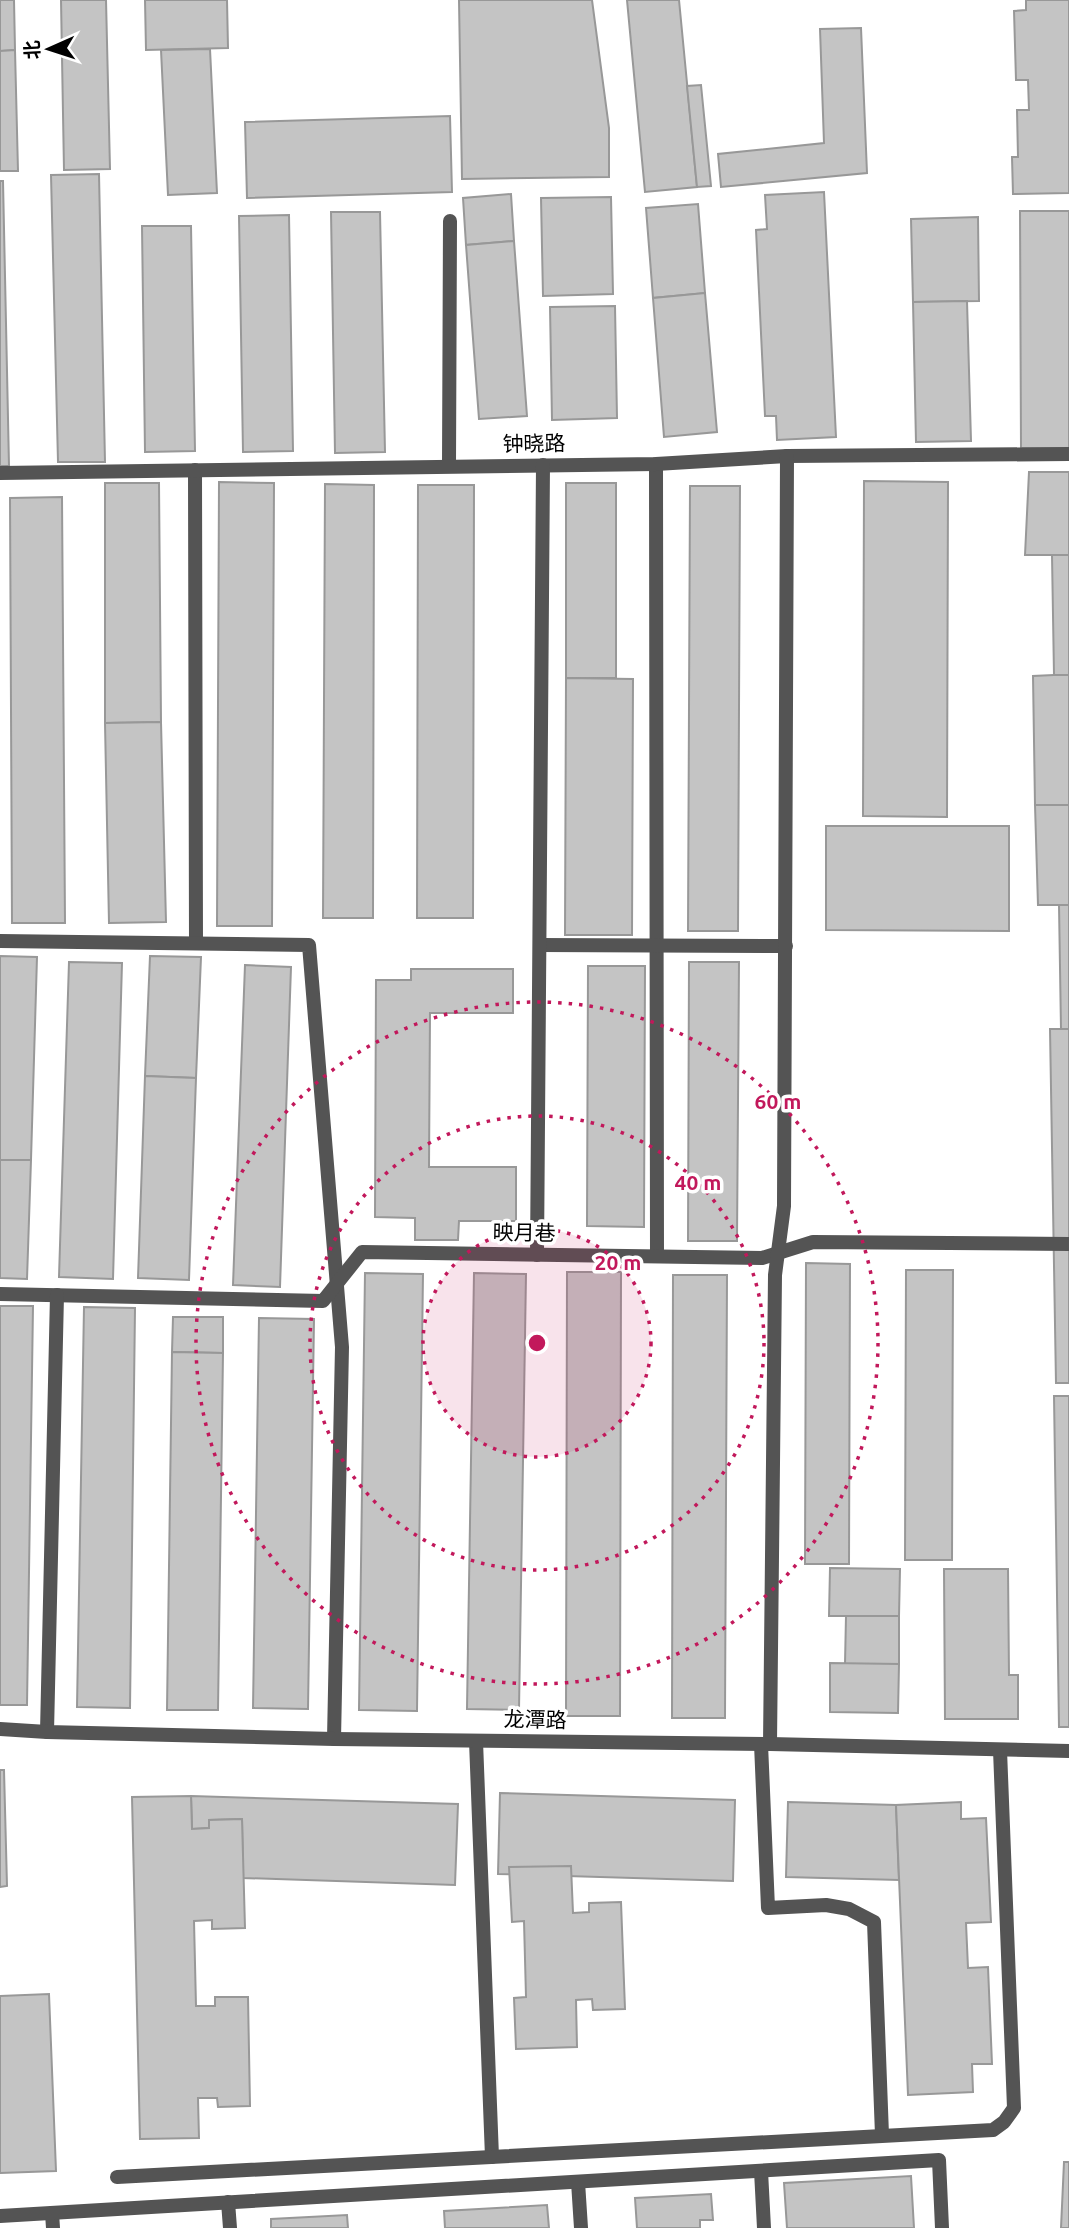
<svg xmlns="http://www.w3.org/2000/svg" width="1069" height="2228" viewBox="0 0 1069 2228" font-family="Ubuntu,'Noto Sans SC',sans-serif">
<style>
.building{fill:#c4c4c4;stroke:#989898;stroke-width:2}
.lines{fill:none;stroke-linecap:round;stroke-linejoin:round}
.service{stroke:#545454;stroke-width:14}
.minor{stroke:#545454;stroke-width:14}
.ring{fill:none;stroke:#c2185b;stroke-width:3.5;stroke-dasharray:3.5 7}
.labels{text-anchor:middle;stroke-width:7;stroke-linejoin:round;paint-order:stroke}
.street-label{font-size:21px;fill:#000;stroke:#fff}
.centre{fill:#c2185b;stroke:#fff;stroke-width:3.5}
.ring-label{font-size:21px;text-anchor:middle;font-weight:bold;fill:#c2185b;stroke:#fff;stroke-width:7;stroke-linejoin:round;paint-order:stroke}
</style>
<rect width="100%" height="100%" fill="#fff"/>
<g class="building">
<path d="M 0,0 L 14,0 L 15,50 L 0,51 Z"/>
<path d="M 61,0 L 106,0 L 110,169 L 64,170 Z"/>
<path d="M 145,0 L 227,0 L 228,48 L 146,50 Z"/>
<path d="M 459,0 L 592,0 L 609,128 L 609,177 L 462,179 Z"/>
<path d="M 627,0 L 679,0 L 697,187 L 645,192 Z"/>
<path d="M 1026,0 L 1069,0 L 1069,193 L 1013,194 L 1012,157 L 1018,157 L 1017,110 L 1029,110 L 1028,80 L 1016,80 L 1014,11 L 1026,10 Z"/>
<path d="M 861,28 L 867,173 L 721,187 L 718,154 L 824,143 L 820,29 Z"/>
<path d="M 210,49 L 217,193 L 168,195 L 161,50 Z"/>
<path d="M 15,50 L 18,171 L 0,171 L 0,51 Z"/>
<path d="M 701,85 L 711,186 L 697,187 L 687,86 Z"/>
<path d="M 450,116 L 452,192 L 247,198 L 245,122 Z"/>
<path d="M 99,174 L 105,462 L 58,462 L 51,175 Z"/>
<path d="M 0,181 L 3,181 L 9,466 L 0,466 Z"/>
<path d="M 824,192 L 836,437 L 777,440 L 776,416 L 765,416 L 756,230 L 767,229 L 765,195 Z"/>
<path d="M 511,194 L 514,241 L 466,245 L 463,198 Z"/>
<path d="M 611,197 L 613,294 L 543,296 L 541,198 Z"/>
<path d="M 698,204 L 705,293 L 653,298 L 646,208 Z"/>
<path d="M 1020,211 L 1069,211 L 1069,448 L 1021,448 Z"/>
<path d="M 331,212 L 380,212 L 385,452 L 335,453 Z"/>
<path d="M 289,215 L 293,451 L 243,452 L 239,216 Z"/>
<path d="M 978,217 L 979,301 L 913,302 L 911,219 Z"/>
<path d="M 142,226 L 191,226 L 195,451 L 145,452 Z"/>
<path d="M 514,241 L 527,416 L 479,419 L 466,245 Z"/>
<path d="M 705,293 L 717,432 L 664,437 L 653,298 Z"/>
<path d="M 967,301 L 971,441 L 916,442 L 913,302 Z"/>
<path d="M 615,306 L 617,418 L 552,420 L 550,307 Z"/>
<path d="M 1029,472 L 1069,472 L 1069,555 L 1025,555 Z"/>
<path d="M 864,481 L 948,482 L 947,817 L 863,816 Z"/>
<path d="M 219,482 L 274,483 L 272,926 L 217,926 Z"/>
<path d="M 105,483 L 159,483 L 161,722 L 105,723 Z"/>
<rect x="566" y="483" width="50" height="195"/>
<path d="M 325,484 L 374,485 L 373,918 L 323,918 Z"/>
<path d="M 418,485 L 474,485 L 473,918 L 417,918 Z"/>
<path d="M 690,486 L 740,486 L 738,931 L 688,931 Z"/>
<path d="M 62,497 L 65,923 L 12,923 L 10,498 Z"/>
<path d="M 1052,555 L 1069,555 L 1069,675 L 1054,675 Z"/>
<path d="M 1054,675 L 1069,675 L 1069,805 L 1035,805 L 1033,676 Z"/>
<path d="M 566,678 L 633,679 L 632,935 L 565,935 Z"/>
<path d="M 161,722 L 166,922 L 109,923 L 105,723 Z"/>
<path d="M 1035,805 L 1069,805 L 1069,905 L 1038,905 Z"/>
<path d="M 826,826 L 1009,826 L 1009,931 L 826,930 Z"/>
<path d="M 1059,905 L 1069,905 L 1069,1029 L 1061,1029 Z"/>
<path d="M 0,956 L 37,957 L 31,1160 L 0,1160 Z"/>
<path d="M 150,956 L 201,957 L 196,1078 L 145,1076 Z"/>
<path d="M 69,962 L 122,963 L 113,1279 L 59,1277 Z"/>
<path d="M 689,962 L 739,962 L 737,1241 L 688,1241 Z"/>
<path d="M 245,965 L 291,967 L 280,1287 L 233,1285 Z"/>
<path d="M 588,966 L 645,966 L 644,1227 L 587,1226 Z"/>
<path d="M 411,969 L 513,969 L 513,1013 L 430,1013 L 429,1167 L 516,1167 L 516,1221 L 459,1221 L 458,1240 L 415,1240 L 415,1218 L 375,1217 L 376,980 L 411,980 Z"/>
<path d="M 1050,1029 L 1069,1029 L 1069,1383 L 1056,1383 Z"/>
<path d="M 145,1076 L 196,1078 L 189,1280 L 138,1278 Z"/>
<path d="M 0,1160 L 31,1160 L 27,1279 L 0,1278 Z"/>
<path d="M 806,1263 L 850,1264 L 849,1564 L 805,1564 Z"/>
<path d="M 906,1270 L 953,1270 L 952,1560 L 905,1560 Z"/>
<path d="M 567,1272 L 621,1272 L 620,1716 L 566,1716 Z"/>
<path d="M 365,1273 L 423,1274 L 417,1711 L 359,1710 Z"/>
<path d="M 474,1273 L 526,1274 L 519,1710 L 467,1709 Z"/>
<path d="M 673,1275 L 727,1275 L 725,1718 L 672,1718 Z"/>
<path d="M 0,1306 L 33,1306 L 27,1705 L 0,1705 Z"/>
<path d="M 84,1307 L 135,1308 L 130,1708 L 77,1707 Z"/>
<path d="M 173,1317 L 223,1317 L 223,1353 L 172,1352 Z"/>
<path d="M 259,1318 L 314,1319 L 308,1709 L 253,1708 Z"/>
<path d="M 172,1352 L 223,1353 L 218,1710 L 167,1710 Z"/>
<path d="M 1054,1396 L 1069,1396 L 1069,1727 L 1059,1727 Z"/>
<path d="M 830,1568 L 900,1569 L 899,1616 L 829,1616 Z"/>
<path d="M 944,1569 L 1008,1569 L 1009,1675 L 1018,1675 L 1018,1719 L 945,1719 Z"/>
<path d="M 846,1616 L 899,1616 L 899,1664 L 845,1664 Z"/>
<path d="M 830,1663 L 899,1664 L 898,1713 L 830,1712 Z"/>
<path d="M 0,1770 L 4,1770 L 7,1886 L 0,1887 Z"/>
<path d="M 500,1793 L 735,1800 L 733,1881 L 498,1874 Z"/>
<path d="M 191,1796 L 458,1804 L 455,1885 L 243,1878 L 242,1819 L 209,1820 L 209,1828 L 192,1829 Z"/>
<path d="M 191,1796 L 192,1829 L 209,1828 L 209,1820 L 242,1819 L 245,1928 L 212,1929 L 212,1920 L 194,1921 L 196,2006 L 215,2006 L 215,1997 L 248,1997 L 250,2106 L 218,2107 L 217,2098 L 198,2098 L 199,2138 L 140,2139 L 132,1797 Z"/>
<path d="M 788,1802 L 896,1805 L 899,1880 L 786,1877 Z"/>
<path d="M 961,1802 L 961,1819 L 986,1818 L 991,1922 L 966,1923 L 968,1968 L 988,1967 L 992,2064 L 972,2064 L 973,2092 L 908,2095 L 896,1805 Z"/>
<path d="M 571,1866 L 573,1913 L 589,1912 L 589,1903 L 621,1902 L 625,2009 L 593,2010 L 592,1999 L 576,2000 L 577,2047 L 516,2049 L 514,1998 L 526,1997 L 524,1921 L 512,1922 L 509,1867 Z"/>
<path d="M 49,1994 L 56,2171 L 0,2173 L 0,1996 Z"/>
<path d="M 1064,2162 L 1069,2162 L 1069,2228 L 1061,2228 Z"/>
<path d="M 911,2176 L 914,2228 L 787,2228 L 784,2183 Z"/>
<path d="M 711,2194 L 713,2220 L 700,2220 L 700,2228 L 637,2228 L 635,2198 Z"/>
<path d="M 547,2205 L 549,2228 L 445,2228 L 444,2211 Z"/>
<path d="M 347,2215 L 348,2228 L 271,2228 L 271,2219 Z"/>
</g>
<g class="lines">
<g class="service">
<path d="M 656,464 L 657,1256"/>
<path d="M 449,466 L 450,221"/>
<path d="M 195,470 L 196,943"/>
<path d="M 0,473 L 656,464 L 787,456 L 1069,454"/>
<path d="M 0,941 L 309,945 L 342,1347 L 334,1739"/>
<path d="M 540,945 L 786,946"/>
<path d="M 537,1255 L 543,465"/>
<path d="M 0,1294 L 323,1301 L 362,1252 L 762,1258 L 813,1242 L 1069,1244"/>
<path d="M 47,1732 L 57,1295"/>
<path d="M 476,1741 L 492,2157"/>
<path d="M 761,1744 L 768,1908 L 826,1905 L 849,1909 L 874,1922 L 882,2135"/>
<path d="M 770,1744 L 775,1275 L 784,1206 L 787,456"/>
<path d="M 761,2171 L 764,2228"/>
<path d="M 117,2177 L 993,2130 L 1004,2122 L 1014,2108 L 1000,1750"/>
<path d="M 578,2182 L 581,2228"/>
<path d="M 228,2202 L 230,2228"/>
<path d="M 52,2213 L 53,2228"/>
<path d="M 0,2216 L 939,2160 L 942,2228"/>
</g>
<path class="minor" d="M 0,1729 L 47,1732 L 334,1739 L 770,1744 L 1069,1751"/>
</g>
<circle cx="537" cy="1343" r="114" fill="#c2185b" fill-opacity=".12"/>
<g class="ring">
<circle cx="537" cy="1343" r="114"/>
<circle cx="537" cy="1343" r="227"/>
<circle cx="537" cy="1343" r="341"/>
</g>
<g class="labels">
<g class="street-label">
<text transform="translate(534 444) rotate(-1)" y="7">钟晓路</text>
<text transform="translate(524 1233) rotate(1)" y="7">映月巷</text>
<text transform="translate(535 1720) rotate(1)" y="7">龙潭路</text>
</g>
</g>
<circle cx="537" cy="1343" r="10" class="centre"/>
<g class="ring-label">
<text x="778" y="1109">60 m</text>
<text x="698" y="1190">40 m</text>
<text x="618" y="1270">20 m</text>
</g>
<g transform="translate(49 49) rotate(267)" stroke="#ffffff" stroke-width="5" paint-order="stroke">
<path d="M0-5L12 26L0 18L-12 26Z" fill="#000000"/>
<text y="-10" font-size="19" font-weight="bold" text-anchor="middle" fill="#000000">北</text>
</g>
</svg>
